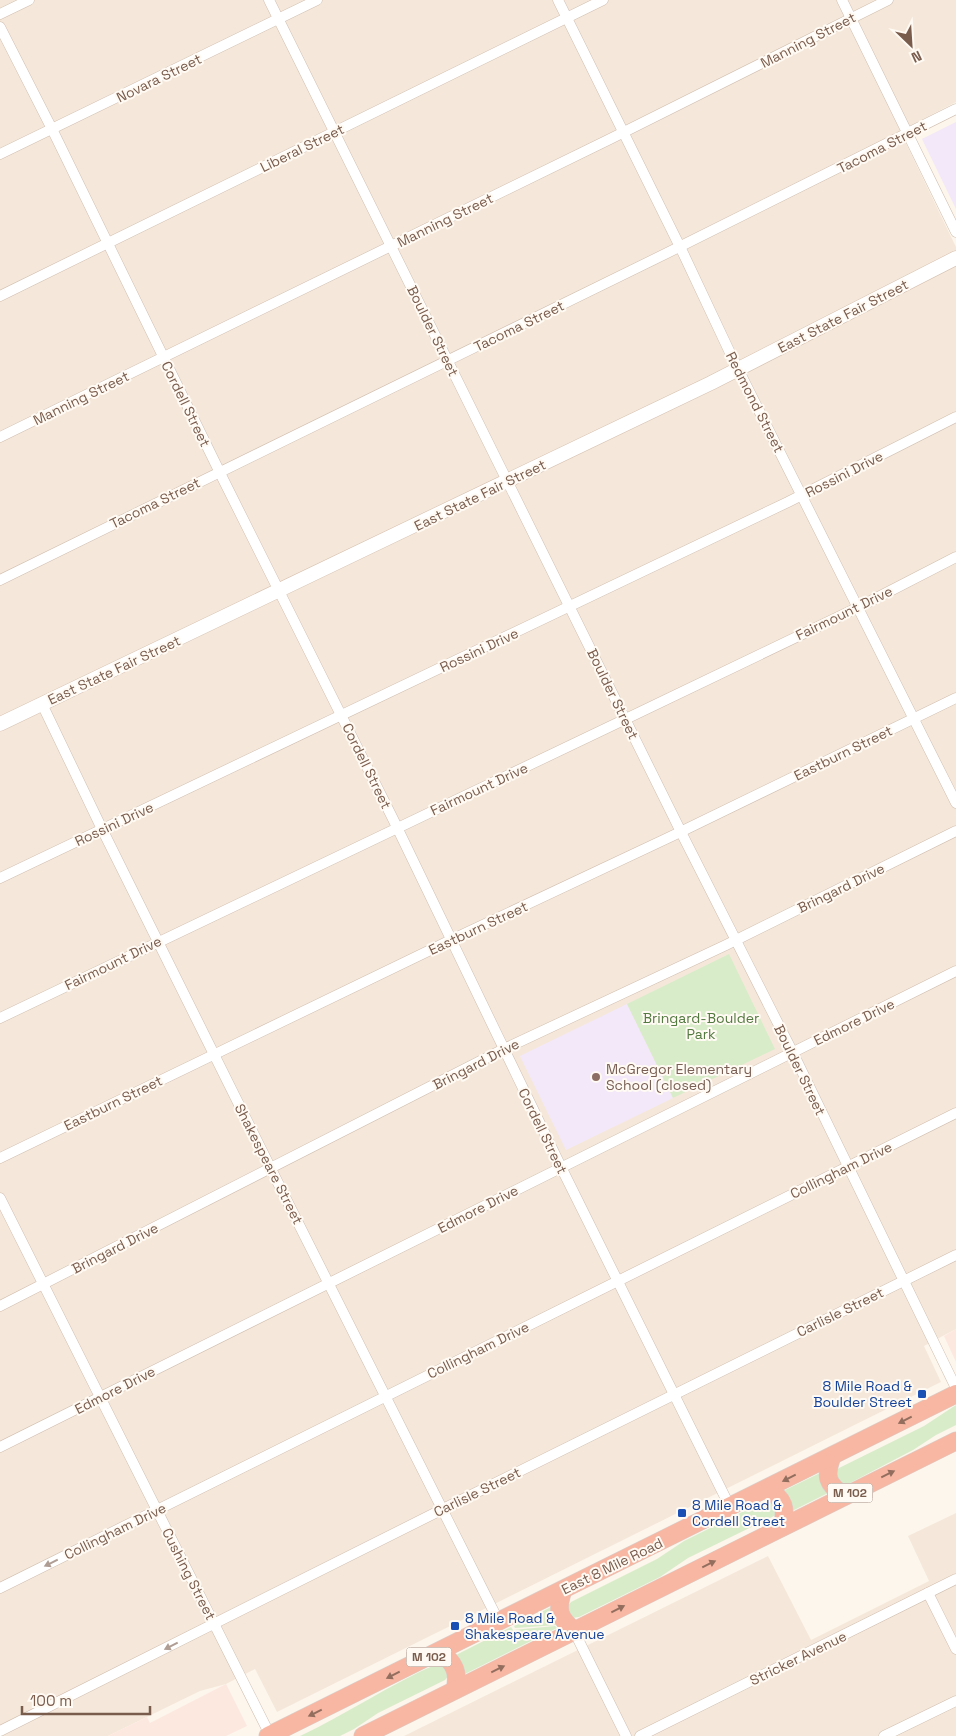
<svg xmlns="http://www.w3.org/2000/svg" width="956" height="1736" viewBox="0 0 956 1736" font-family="'Space Grotesk',sans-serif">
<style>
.residential{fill:#f5e8da}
.commercial{fill:#fde8e0}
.education{fill:#f3e8fa}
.green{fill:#d8ecc9}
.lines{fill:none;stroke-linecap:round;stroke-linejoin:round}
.street-casing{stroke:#d1beb0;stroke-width:11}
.secondary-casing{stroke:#d6c0b0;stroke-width:15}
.highway-casing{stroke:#dad1cd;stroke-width:19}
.street{stroke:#fff;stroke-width:10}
.secondary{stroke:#fff;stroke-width:14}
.highway{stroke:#f7b7a3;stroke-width:18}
.oneway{fill:#936e5e}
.oneway2{fill:#af9d94}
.education-dot{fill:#8d6e63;stroke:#fffaf3;stroke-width:2}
.transit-dot{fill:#1a4fb4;stroke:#fffaf3;stroke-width:2}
.labels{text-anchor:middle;stroke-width:4;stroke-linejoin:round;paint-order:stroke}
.shield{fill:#fffaf3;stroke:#a28b7f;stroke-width:1}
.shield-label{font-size:12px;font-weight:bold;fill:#7a5c4d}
.street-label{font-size:14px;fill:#7a5c4d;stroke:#fffaf3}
.park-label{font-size:14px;fill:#537a41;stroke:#fffaf3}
.education-label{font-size:14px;fill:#785e54;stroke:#fffaf3;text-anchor:start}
.transit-label{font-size:14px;fill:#164399;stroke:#fffaf3;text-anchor:start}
</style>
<rect width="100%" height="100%" fill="#fdf6ec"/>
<g class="residential">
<path d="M 0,0 L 956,0 L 956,102 L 900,131 L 956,247 L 956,251 L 954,254 L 772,344 L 707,379 L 0,720 Z"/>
<path d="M 956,265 L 956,1329 L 924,1346 L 941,1382 L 277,1712 L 255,1669 L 226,1684 L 200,1691 L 108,1736 L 0,1736 L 0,732 L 707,393 Z"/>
<path d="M 956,1513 L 956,1736 L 404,1736 L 768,1556 L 811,1640 L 929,1581 L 908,1536 Z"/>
</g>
<g class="commercial">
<path d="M 956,1329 L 956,1362 L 944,1336 Z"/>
<path d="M 226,1684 L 247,1726 L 226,1736 L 108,1736 L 147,1717 L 150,1723 Z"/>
</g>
<g class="education">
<path d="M 956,122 L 956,209 L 922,139 Z"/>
<path d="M 627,1004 L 673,1098 L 566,1150 L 520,1056 Z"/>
</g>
<g class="green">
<path d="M 729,954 L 775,1049 L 673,1098 L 627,1004 Z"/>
<path d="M 956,1405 L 956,1425 L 936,1435 L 913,1450 L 850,1483 L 840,1484 L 835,1473 L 839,1468 L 924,1426 Z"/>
<path d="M 820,1473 L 828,1493 L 792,1511 L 785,1490 Z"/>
<path d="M 766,1500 L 774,1501 L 777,1514 L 774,1516 L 688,1558 L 660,1577 L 579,1617 L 572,1618 L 566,1608 L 571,1602 L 657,1559 L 684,1541 Z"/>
<path d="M 551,1607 L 557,1625 L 515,1628 L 514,1626 Z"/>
<path d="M 555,1626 L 557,1628 L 465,1674 L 456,1655 L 511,1627 L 513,1630 Z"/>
<path d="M 439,1663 L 442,1663 L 449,1675 L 445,1680 L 378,1713 L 354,1729 L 340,1736 L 300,1736 C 347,1714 390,1684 439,1663 Z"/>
</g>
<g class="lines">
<defs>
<g id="street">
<path d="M 269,0 L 685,840 L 793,1053 L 956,1388"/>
<path d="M 558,0 L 684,255 L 732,357 L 956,803"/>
<path d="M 842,0 L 956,232"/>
<path d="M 0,14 L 29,0"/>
<path d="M 0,27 L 52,129 L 224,481 L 393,819 L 561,1167 L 730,1507"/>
<path d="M 0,154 L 317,0"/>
<path d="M 0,296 L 603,0"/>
<path d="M 0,437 L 610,139 L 888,0"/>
<path d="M 0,580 L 667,253 L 956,109"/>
<path d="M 42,704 L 102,829 L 271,1169 L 499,1622"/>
<path d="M 0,878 L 788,502 L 956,417"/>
<path d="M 0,1018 L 634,715 L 859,607 L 956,557"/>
<path d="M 0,1158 L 451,940 L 672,836 L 956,698"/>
<path d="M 0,1198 L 270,1735"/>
<path d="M 0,1306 L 504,1049 L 726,945 L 956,831"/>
<path d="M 0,1447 L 956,971"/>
<path d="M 0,1588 L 956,1113"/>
<path d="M 928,1593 L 956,1649"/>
<path d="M 574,1631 L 626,1736"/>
<path d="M 0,1731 L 443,1509 L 956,1255"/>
<path d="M 640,1736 L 956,1579"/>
<path d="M 884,1736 L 956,1701"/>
</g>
<path id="secondary" d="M 0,724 L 711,383 L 956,258"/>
<g id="highway">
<path d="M 832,1456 C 825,1476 826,1484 845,1496"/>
<path d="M 767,1489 C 784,1498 787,1509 782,1527"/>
<path d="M 563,1590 C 556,1611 559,1617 574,1631"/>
<path d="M 439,1652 C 455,1662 459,1673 455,1690"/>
<path d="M 268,1736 L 956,1394"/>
<path d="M 363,1736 L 956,1441"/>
</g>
</defs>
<use href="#street" class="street-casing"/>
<use href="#secondary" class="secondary-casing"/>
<use href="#highway" class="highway-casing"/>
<use href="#street" class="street"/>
<use href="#secondary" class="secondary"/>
<use href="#highway" class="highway"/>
</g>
<defs><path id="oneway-solid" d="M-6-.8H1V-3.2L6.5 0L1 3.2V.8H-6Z" transform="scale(1.25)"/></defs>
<g class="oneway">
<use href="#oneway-solid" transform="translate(905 1420) rotate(153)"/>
<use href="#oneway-solid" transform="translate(888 1474) rotate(-26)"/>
<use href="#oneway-solid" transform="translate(789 1478) rotate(153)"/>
<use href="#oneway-solid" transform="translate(709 1564) rotate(-26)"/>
<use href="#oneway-solid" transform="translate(618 1609) rotate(-27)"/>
<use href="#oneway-solid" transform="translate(498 1669) rotate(-26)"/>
<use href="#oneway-solid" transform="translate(393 1675) rotate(153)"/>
<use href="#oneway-solid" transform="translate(315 1713) rotate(154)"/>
</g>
<g class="oneway2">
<use href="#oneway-solid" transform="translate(51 1563) rotate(154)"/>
<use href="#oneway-solid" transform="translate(171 1646) rotate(153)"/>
</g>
<circle class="education-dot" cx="596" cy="1077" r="5"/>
<g class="transit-dot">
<rect x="917" y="1389" width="10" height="10" rx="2.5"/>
<rect x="677" y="1508" width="10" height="10" rx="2.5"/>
<rect x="450" y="1621" width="10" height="10" rx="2.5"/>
</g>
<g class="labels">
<g class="shield">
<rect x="827.5" y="1483.5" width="45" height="19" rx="4"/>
<rect x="406.5" y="1647.5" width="45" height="19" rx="4"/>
</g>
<g class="shield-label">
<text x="850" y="1497">M 102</text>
<text x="429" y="1661">M 102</text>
</g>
<g class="street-label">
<text transform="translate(808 40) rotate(-27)" y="5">Manning Street</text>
<text transform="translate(159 78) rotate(-26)" y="5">Novara Street</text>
<text transform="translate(882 147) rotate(-27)" y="5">Tacoma Street</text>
<text transform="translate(302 148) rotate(-26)" y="5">Liberal Street</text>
<text transform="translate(445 220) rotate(-26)" y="5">Manning Street</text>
<text transform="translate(843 316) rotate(-27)" y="5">East State Fair Street</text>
<text transform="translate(519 326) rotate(-26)" y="5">Tacoma Street</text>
<text transform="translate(433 331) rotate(64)" y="5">Boulder Street</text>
<text transform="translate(81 398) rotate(-26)" y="5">Manning Street</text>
<text transform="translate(755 402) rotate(63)" y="5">Redmond Street</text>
<text transform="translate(186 404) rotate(64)" y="5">Cordell Street</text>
<text transform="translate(844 474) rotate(-27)" y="5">Rossini Drive</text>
<text transform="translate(480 495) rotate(-26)" y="5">East State Fair Street</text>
<text transform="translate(155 503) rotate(-26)" y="5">Tacoma Street</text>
<text transform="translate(844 613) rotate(-26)" y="5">Fairmount Drive</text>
<text transform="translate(479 650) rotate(-25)" y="5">Rossini Drive</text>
<text transform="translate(114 670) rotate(-25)" y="5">East State Fair Street</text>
<text transform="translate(613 694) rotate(64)" y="5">Boulder Street</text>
<text transform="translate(843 753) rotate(-26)" y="5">Eastburn Street</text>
<text transform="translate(367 766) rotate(64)" y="5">Cordell Street</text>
<text transform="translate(479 789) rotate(-25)" y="5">Fairmount Drive</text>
<text transform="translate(114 824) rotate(-25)" y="5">Rossini Drive</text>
<text transform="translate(841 888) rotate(-26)" y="5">Bringard Drive</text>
<text transform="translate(478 928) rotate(-25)" y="5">Eastburn Street</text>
<text transform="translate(113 963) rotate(-26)" y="5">Fairmount Drive</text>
<text transform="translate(854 1022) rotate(-26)" y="5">Edmore Drive</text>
<text transform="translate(476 1064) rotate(-27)" y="5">Bringard Drive</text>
<text transform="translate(800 1070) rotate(64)" y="5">Boulder Street</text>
<text transform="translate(113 1103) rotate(-26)" y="5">Eastburn Street</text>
<text transform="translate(543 1131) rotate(64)" y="5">Cordell Street</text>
<text transform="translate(269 1164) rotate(63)" y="5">Shakespeare Street</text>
<text transform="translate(841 1170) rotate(-26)" y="5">Collingham Drive</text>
<text transform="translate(478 1209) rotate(-27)" y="5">Edmore Drive</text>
<text transform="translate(115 1248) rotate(-27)" y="5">Bringard Drive</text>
<text transform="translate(840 1312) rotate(-26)" y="5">Carlisle Street</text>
<text transform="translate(478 1350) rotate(-26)" y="5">Collingham Drive</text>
<text transform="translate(115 1390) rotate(-27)" y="5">Edmore Drive</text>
<text transform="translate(477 1492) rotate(-26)" y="5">Carlisle Street</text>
<text transform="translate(115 1531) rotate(-26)" y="5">Collingham Drive</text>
<text transform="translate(612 1566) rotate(-26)" y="5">East 8 Mile Road</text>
<text transform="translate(189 1574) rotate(63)" y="5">Cushing Street</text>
<text transform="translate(798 1658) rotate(-26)" y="5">Stricker Avenue</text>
</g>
<g class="park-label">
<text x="701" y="1023">Bringard-Boulder<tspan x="701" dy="16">Park</tspan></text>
</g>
<g class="education-label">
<text x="606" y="1074">McGregor Elementary<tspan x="606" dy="16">School (closed)</tspan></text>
</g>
<g class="transit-label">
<text x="912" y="1391" text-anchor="end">8 Mile Road &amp;<tspan x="912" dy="16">Boulder Street</tspan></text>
<text x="692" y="1510">8 Mile Road &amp;<tspan x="692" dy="16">Cordell Street</tspan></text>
<text x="465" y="1623">8 Mile Road &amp;<tspan x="465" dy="16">Shakespeare Avenue</tspan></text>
</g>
</g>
<g transform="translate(911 45) rotate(155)" stroke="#fffaf3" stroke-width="4" paint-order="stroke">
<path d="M0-4L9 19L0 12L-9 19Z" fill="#7a5c4d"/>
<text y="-8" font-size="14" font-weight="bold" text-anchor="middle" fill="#7a5c4d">N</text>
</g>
<path d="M22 1706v8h128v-8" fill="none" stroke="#7a5c4d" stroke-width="2.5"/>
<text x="30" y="1706" font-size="15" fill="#7a5c4d" stroke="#fffaf3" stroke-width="4" paint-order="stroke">100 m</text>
</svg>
